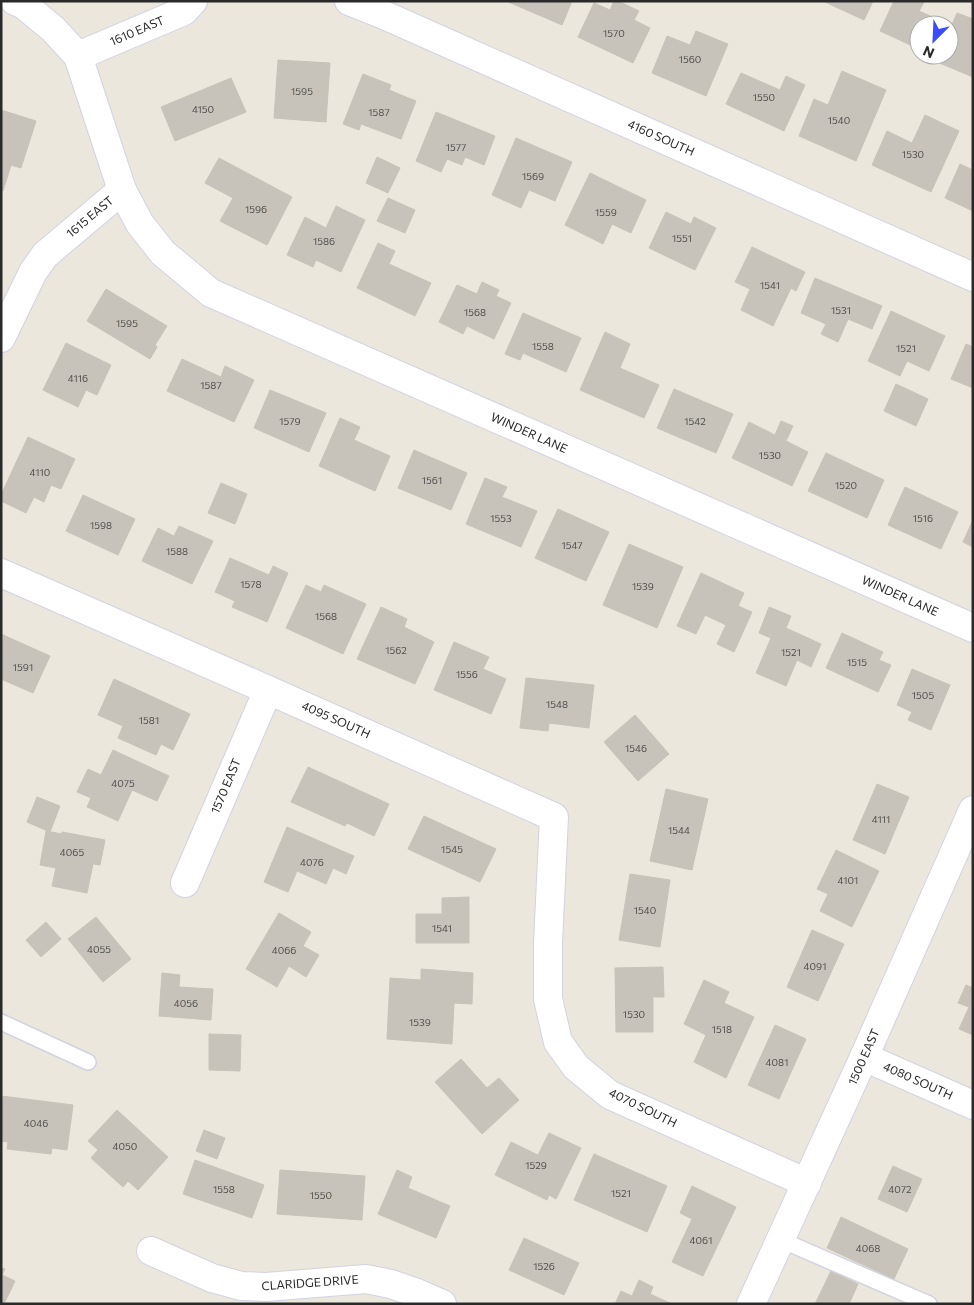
<svg xmlns="http://www.w3.org/2000/svg" width="974" height="1305" viewBox="0 0 974 1305" font-family="Commissioner,sans-serif">
<style>
.building{fill:#c7c3bb;stroke:#c7c3b5}
.lines{fill:none;stroke-linecap:round;stroke-linejoin:round}
.lane-casing{stroke:#d1d3e3;stroke-width:18}
.street-casing{stroke:#d1d3e3;stroke-width:30}
.lane{stroke:#fff;stroke-width:15}
.street{stroke:#fff;stroke-width:28}
.labels{text-anchor:middle;stroke-width:4;stroke-linejoin:round;paint-order:stroke}
.number-label{font-size:10px;fill:#51504e}
.street-label{font-size:12px;fill:#2a2a2a;stroke:#fff}
</style>
<rect width="100%" height="100%" fill="#ece7dc"/>
<g class="building">
<path d="M 506,1 L 572,1 L 562,25 Z"/>
<path d="M 614,1 L 618,1 L 639,11 L 634,20 L 650,28 L 633,63 L 578,37 L 594,3 L 610,10 Z"/>
<path d="M 823,1 L 873,1 L 864,20 Z"/>
<path d="M 894,1 L 921,1 L 924,2 L 919,11 L 937,19 L 934,25 L 919,25 L 919,49 L 880,31 Z"/>
<path d="M 957,13 L 973,19 L 973,77 L 937,62 L 940,55 L 949,55 L 949,32 Z"/>
<path d="M 696,31 L 728,44 L 706,96 L 652,73 L 667,36 L 690,45 Z"/>
<path d="M 278,60 L 330,63 L 326,122 L 274,118 Z"/>
<path d="M 842,71 L 886,90 L 856,161 L 799,136 L 814,99 L 828,105 Z"/>
<path d="M 741,73 L 780,90 L 786,76 L 805,85 L 784,131 L 726,104 Z"/>
<path d="M 363,74 L 391,85 L 389,90 L 416,101 L 401,139 L 361,124 L 359,130 L 343,124 Z"/>
<path d="M 231,78 L 246,112 L 175,141 L 161,107 Z"/>
<path d="M 1,110 L 36,121 L 21,168 L 11,165 L 3,191 L 1,190 Z"/>
<path d="M 436,112 L 495,136 L 484,165 L 465,157 L 462,165 L 447,159 L 441,172 L 416,161 Z"/>
<path d="M 925,115 L 959,131 L 931,192 L 872,165 L 887,131 L 912,143 Z"/>
<path d="M 516,138 L 572,162 L 555,201 L 529,190 L 521,208 L 492,195 Z"/>
<path d="M 377,157 L 400,168 L 388,193 L 366,183 Z"/>
<path d="M 219,158 L 292,197 L 267,245 L 220,221 L 233,198 L 205,183 Z"/>
<path d="M 960,164 L 973,170 L 973,211 L 945,198 Z"/>
<path d="M 590,173 L 646,200 L 631,233 L 612,224 L 603,244 L 565,225 Z"/>
<path d="M 388,198 L 415,210 L 405,233 L 377,221 Z"/>
<path d="M 336,206 L 365,220 L 341,272 L 316,260 L 313,267 L 287,255 L 305,217 L 326,228 Z"/>
<path d="M 666,212 L 691,224 L 694,217 L 716,228 L 695,270 L 649,248 Z"/>
<path d="M 378,243 L 395,251 L 389,264 L 431,283 L 415,316 L 357,288 Z"/>
<path d="M 752,247 L 805,272 L 796,291 L 791,288 L 773,326 L 741,310 L 750,289 L 735,282 Z"/>
<path d="M 815,278 L 882,306 L 872,329 L 848,319 L 838,342 L 821,334 L 826,324 L 801,313 Z"/>
<path d="M 482,282 L 499,290 L 496,296 L 511,303 L 494,339 L 467,326 L 463,334 L 439,322 L 457,285 L 477,294 Z"/>
<path d="M 106,289 L 167,326 L 155,345 L 157,347 L 150,359 L 87,321 Z"/>
<path d="M 891,311 L 945,336 L 929,371 L 907,361 L 900,376 L 868,361 Z"/>
<path d="M 523,313 L 581,338 L 566,372 L 523,353 L 520,360 L 505,354 Z"/>
<path d="M 605,332 L 630,344 L 620,368 L 659,385 L 644,418 L 580,390 Z"/>
<path d="M 66,343 L 111,365 L 97,395 L 86,390 L 78,407 L 43,390 Z"/>
<path d="M 966,344 L 973,347 L 973,388 L 951,379 Z"/>
<path d="M 182,359 L 221,377 L 225,366 L 254,380 L 234,422 L 167,391 Z"/>
<path d="M 896,384 L 928,399 L 916,426 L 884,411 Z"/>
<path d="M 674,389 L 733,414 L 716,453 L 657,428 Z"/>
<path d="M 270,390 L 326,413 L 309,452 L 254,428 Z"/>
<path d="M 340,418 L 360,427 L 354,440 L 390,456 L 375,491 L 319,466 Z"/>
<path d="M 781,421 L 793,426 L 786,441 L 808,452 L 792,486 L 732,458 L 749,422 L 775,435 Z"/>
<path d="M 28,437 L 75,459 L 61,489 L 51,485 L 44,502 L 34,497 L 26,513 L 1,501 L 1,495 Z"/>
<path d="M 414,450 L 467,473 L 451,510 L 398,488 Z"/>
<path d="M 826,453 L 884,480 L 867,518 L 808,491 Z"/>
<path d="M 485,478 L 507,487 L 502,497 L 537,511 L 521,547 L 466,524 Z"/>
<path d="M 221,483 L 247,494 L 235,524 L 208,513 Z"/>
<path d="M 905,487 L 958,512 L 941,549 L 888,525 Z"/>
<path d="M 83,495 L 135,519 L 118,555 L 66,531 Z"/>
<path d="M 558,509 L 609,532 L 586,581 L 535,558 Z"/>
<path d="M 973,520 L 973,547 L 963,542 Z"/>
<path d="M 179,526 L 213,541 L 192,584 L 142,561 L 158,528 L 174,536 Z"/>
<path d="M 629,544 L 683,567 L 657,628 L 603,605 Z"/>
<path d="M 230,558 L 269,575 L 273,566 L 288,573 L 267,622 L 232,607 L 235,601 L 215,592 Z"/>
<path d="M 701,573 L 744,593 L 738,606 L 752,612 L 734,652 L 717,644 L 726,625 L 705,615 L 696,634 L 677,626 Z"/>
<path d="M 306,585 L 321,592 L 324,585 L 366,604 L 343,654 L 286,628 Z"/>
<path d="M 381,607 L 407,619 L 404,627 L 434,642 L 415,684 L 357,659 Z"/>
<path d="M 769,607 L 791,616 L 786,628 L 821,644 L 811,667 L 797,660 L 786,686 L 756,673 L 771,638 L 759,633 Z"/>
<path d="M 842,633 L 883,652 L 879,660 L 891,665 L 878,692 L 826,668 Z"/>
<path d="M 1,634 L 50,656 L 33,693 L 1,679 Z"/>
<path d="M 454,642 L 489,657 L 483,669 L 506,679 L 491,714 L 434,690 Z"/>
<path d="M 912,669 L 950,685 L 931,730 L 908,720 L 912,712 L 897,705 Z"/>
<path d="M 526,678 L 594,685 L 589,728 L 549,723 L 548,731 L 520,728 Z"/>
<path d="M 114,679 L 190,714 L 173,750 L 161,744 L 156,755 L 118,738 L 123,726 L 98,715 Z"/>
<path d="M 635,715 L 669,754 L 638,781 L 604,742 Z"/>
<path d="M 113,750 L 169,776 L 157,801 L 132,790 L 118,821 L 87,807 L 91,798 L 77,792 L 88,769 L 101,775 Z"/>
<path d="M 308,767 L 389,804 L 374,836 L 347,823 L 345,826 L 291,802 Z"/>
<path d="M 877,784 L 909,797 L 885,854 L 853,840 Z"/>
<path d="M 666,789 L 708,799 L 692,870 L 650,861 Z"/>
<path d="M 37,797 L 60,806 L 50,832 L 27,822 Z"/>
<path d="M 424,816 L 496,849 L 480,882 L 408,849 Z"/>
<path d="M 287,827 L 354,856 L 346,874 L 333,868 L 326,884 L 297,871 L 288,892 L 264,882 Z"/>
<path d="M 46,831 L 62,834 L 62,832 L 105,840 L 100,865 L 93,864 L 87,893 L 52,886 L 56,868 L 40,865 Z"/>
<path d="M 836,850 L 879,871 L 852,927 L 820,911 L 828,894 L 817,889 Z"/>
<path d="M 630,874 L 670,880 L 660,947 L 619,940 Z"/>
<path d="M 469,897 L 469,943 L 416,943 L 416,914 L 442,914 L 442,898 Z"/>
<path d="M 279,913 L 311,932 L 303,946 L 319,955 L 306,977 L 289,966 L 277,987 L 246,969 Z"/>
<path d="M 96,917 L 131,959 L 103,982 L 68,939 Z"/>
<path d="M 46,922 L 61,939 L 41,957 L 26,940 Z"/>
<path d="M 812,930 L 844,944 L 818,1001 L 787,987 Z"/>
<path d="M 663,967 L 664,997 L 653,997 L 653,1032 L 616,1032 L 615,968 Z"/>
<path d="M 421,969 L 473,973 L 472,1004 L 454,1003 L 452,1044 L 387,1039 L 390,978 L 421,980 Z"/>
<path d="M 162,973 L 180,975 L 179,987 L 213,989 L 211,1020 L 159,1016 Z"/>
<path d="M 704,980 L 729,992 L 724,1003 L 754,1017 L 726,1078 L 694,1062 L 706,1035 L 684,1024 Z"/>
<path d="M 966,985 L 973,988 L 973,1035 L 959,1029 L 969,1007 L 958,1003 Z"/>
<path d="M 775,1025 L 806,1039 L 779,1099 L 748,1085 Z"/>
<path d="M 209,1034 L 241,1035 L 240,1071 L 209,1070 Z"/>
<path d="M 461,1059 L 487,1088 L 499,1078 L 519,1100 L 482,1134 L 435,1082 Z"/>
<path d="M 1,1096 L 73,1105 L 67,1150 L 52,1148 L 51,1154 L 7,1149 L 8,1142 L 1,1141 Z"/>
<path d="M 117,1110 L 168,1157 L 138,1190 L 128,1181 L 123,1187 L 91,1158 L 98,1150 L 88,1141 Z"/>
<path d="M 204,1130 L 225,1138 L 217,1159 L 196,1151 Z"/>
<path d="M 549,1133 L 581,1148 L 556,1199 L 549,1195 L 547,1200 L 495,1175 L 511,1142 L 538,1155 Z"/>
<path d="M 594,1154 L 667,1186 L 647,1232 L 574,1200 Z"/>
<path d="M 195,1160 L 264,1185 L 252,1218 L 183,1194 Z"/>
<path d="M 893,1166 L 922,1179 L 907,1212 L 878,1199 Z"/>
<path d="M 280,1170 L 365,1176 L 362,1220 L 277,1214 Z"/>
<path d="M 397,1170 L 412,1177 L 408,1188 L 450,1206 L 436,1238 L 378,1214 Z"/>
<path d="M 692,1186 L 736,1207 L 703,1276 L 672,1262 L 692,1219 L 680,1213 Z"/>
<path d="M 841,1217 L 908,1249 L 894,1279 L 827,1248 Z"/>
<path d="M 524,1238 L 579,1263 L 564,1295 L 509,1270 Z"/>
<path d="M 1,1268 L 5,1269 L 2,1275 L 15,1281 L 4,1304 L 1,1304 Z"/>
<path d="M 831,1271 L 858,1284 L 849,1304 L 815,1304 Z"/>
<path d="M 639,1280 L 653,1287 L 650,1294 L 672,1304 L 615,1304 L 621,1291 L 632,1296 Z"/>
</g>
<g class="lines">
<defs>
<g id="lane">
<path d="M 1,1022 L 88,1062"/>
<path d="M 781,1240 L 929,1304"/>
</g>
<g id="street">
<path d="M 15,1 L 24,5 L 53,29 L 78,56 L 122,190 L 140,224 L 163,253 L 211,293 L 973,628"/>
<path d="M 349,1 L 384,15 L 973,277"/>
<path d="M 78,56 L 184,11 L 193,1"/>
<path d="M 1,338 L 33,272 L 45,255 L 122,190"/>
<path d="M 1,573 L 268,690 L 554,817 L 548,943 L 548,999 L 558,1042 L 576,1067 L 610,1095 L 807,1183"/>
<path d="M 185,883 L 268,690"/>
<path d="M 864,1057 L 973,1105"/>
<path d="M 151,1251 L 212,1278 L 241,1286 L 266,1287 L 366,1279 L 391,1284 L 417,1293 L 442,1304"/>
<path d="M 751,1304 L 864,1057 L 973,810"/>
</g>
</defs>
<use href="#lane" class="lane-casing"/>
<use href="#street" class="street-casing"/>
<use href="#lane" class="lane"/>
<use href="#street" class="street"/>
</g>
<g class="labels">
<g class="number-label">
<text x="614" y="37">1570</text>
<text x="690" y="63">1560</text>
<text x="302" y="95">1595</text>
<text x="764" y="101">1550</text>
<text x="203" y="113">4150</text>
<text x="379" y="116">1587</text>
<text x="839" y="124">1540</text>
<text x="456" y="151">1577</text>
<text x="913" y="158">1530</text>
<text x="533" y="180">1569</text>
<text x="256" y="213">1596</text>
<text x="606" y="216">1559</text>
<text x="682" y="242">1551</text>
<text x="324" y="245">1586</text>
<text x="770" y="289">1541</text>
<text x="841" y="314">1531</text>
<text x="475" y="316">1568</text>
<text x="127" y="327">1595</text>
<text x="543" y="350">1558</text>
<text x="906" y="352">1521</text>
<text x="78" y="382">4116</text>
<text x="211" y="389">1587</text>
<text x="290" y="425">1579</text>
<text x="695" y="425">1542</text>
<text x="770" y="459">1530</text>
<text x="40" y="476">4110</text>
<text x="432" y="484">1561</text>
<text x="846" y="489">1520</text>
<text x="501" y="522">1553</text>
<text x="923" y="522">1516</text>
<text x="101" y="529">1598</text>
<text x="572" y="549">1547</text>
<text x="177" y="555">1588</text>
<text x="251" y="588">1578</text>
<text x="643" y="590">1539</text>
<text x="326" y="620">1568</text>
<text x="396" y="654">1562</text>
<text x="791" y="656">1521</text>
<text x="857" y="666">1515</text>
<text x="23" y="671">1591</text>
<text x="467" y="678">1556</text>
<text x="923" y="699">1505</text>
<text x="557" y="708">1548</text>
<text x="149" y="724">1581</text>
<text x="636" y="752">1546</text>
<text x="123" y="787">4075</text>
<text x="881" y="823">4111</text>
<text x="679" y="834">1544</text>
<text x="452" y="853">1545</text>
<text x="72" y="856">4065</text>
<text x="312" y="866">4076</text>
<text x="848" y="884">4101</text>
<text x="645" y="914">1540</text>
<text x="442" y="932">1541</text>
<text x="99" y="953">4055</text>
<text x="284" y="954">4066</text>
<text x="815" y="970">4091</text>
<text x="186" y="1007">4056</text>
<text x="634" y="1018">1530</text>
<text x="420" y="1026">1539</text>
<text x="722" y="1033">1518</text>
<text x="777" y="1066">4081</text>
<text x="36" y="1127">4046</text>
<text x="125" y="1150">4050</text>
<text x="536" y="1169">1529</text>
<text x="224" y="1193">1558</text>
<text x="900" y="1193">4072</text>
<text x="621" y="1197">1521</text>
<text x="321" y="1199">1550</text>
<text x="701" y="1244">4061</text>
<text x="868" y="1252">4068</text>
<text x="544" y="1270">1526</text>
</g>
<g class="street-label">
<text transform="translate(137 31) rotate(-23)" y="4">1610 EAST</text>
<text transform="translate(661 138) rotate(24)" y="4">4160 SOUTH</text>
<text transform="translate(90 217) rotate(-40)" y="4">1615 EAST</text>
<text transform="translate(529 433) rotate(24)" y="4">WINDER LANE</text>
<text transform="translate(900 596) rotate(24)" y="4">WINDER LANE</text>
<text transform="translate(336 720) rotate(24)" y="4">4095 SOUTH</text>
<text transform="translate(226 786) rotate(-67)" y="4">1570 EAST</text>
<text transform="translate(864 1057) rotate(-66)" y="4">1500 EAST</text>
<text transform="translate(918 1081) rotate(24)" y="4">4080 SOUTH</text>
<text transform="translate(643 1108) rotate(26)" y="4">4070 SOUTH</text>
<text transform="translate(310 1283) rotate(-4)" y="4">CLARIDGE DRIVE</text>
</g>
</g>
<rect width="974" height="1305" fill="none" stroke="#2a2a2a" stroke-width="5"/>
<g transform="translate(934 40) rotate(204)"><circle r="24" fill="#ffffff" stroke="#aaaaaa"/>
<path d="M0-4L9 19L0 12L-9 19Z" fill="#3b4cfa"/>
<text y="-8" font-size="14" font-weight="bold" text-anchor="middle" fill="#2a2a2a">N</text>
</g>
</svg>
